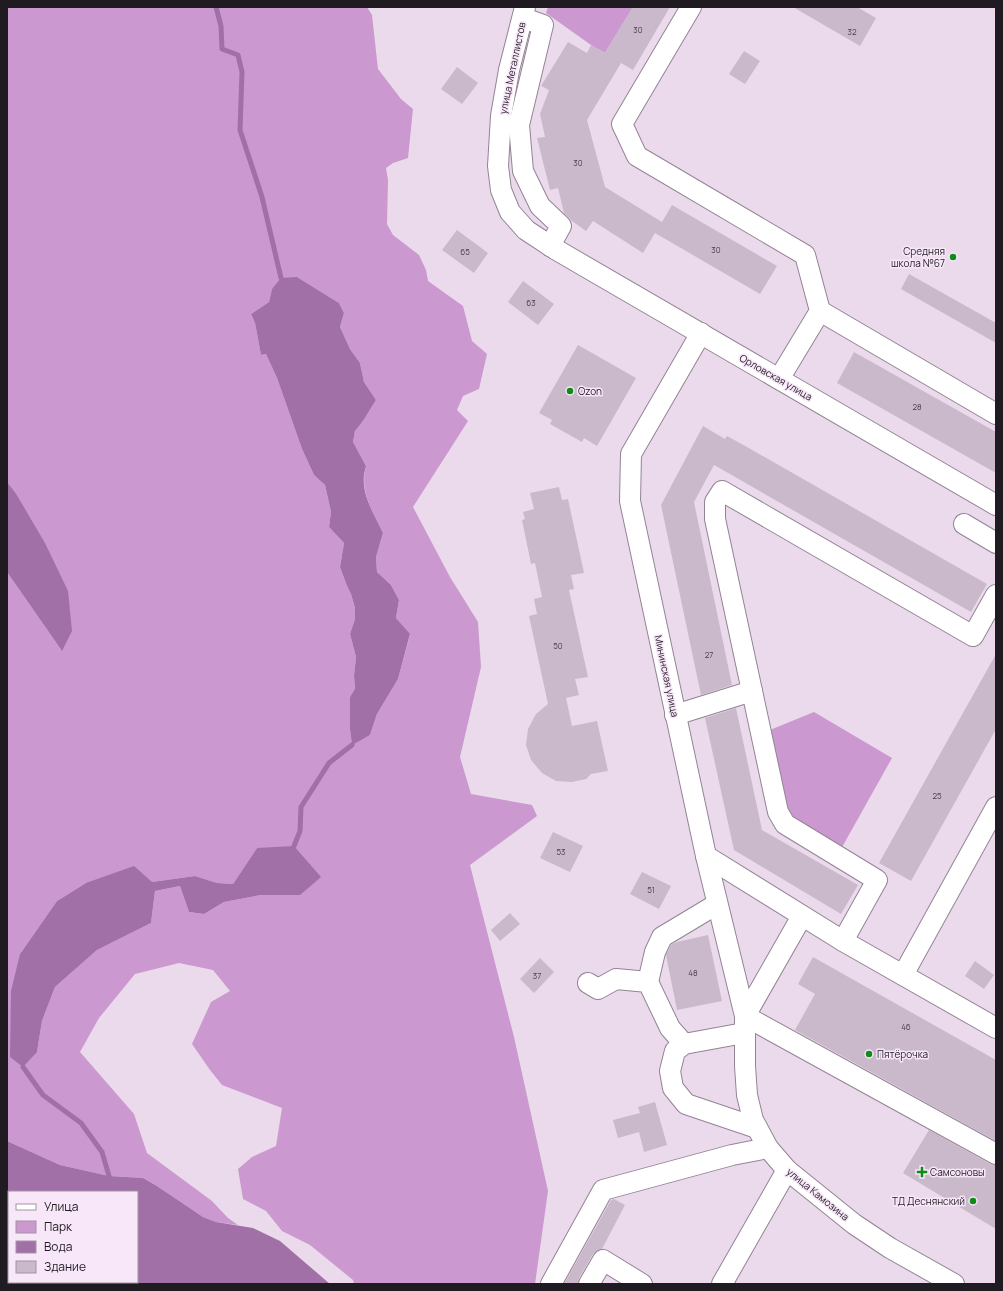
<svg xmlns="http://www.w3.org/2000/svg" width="1003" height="1291" viewBox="0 0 1003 1291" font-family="Manrope,sans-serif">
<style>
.green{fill:#cb98d0;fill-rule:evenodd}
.water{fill:#a170a6;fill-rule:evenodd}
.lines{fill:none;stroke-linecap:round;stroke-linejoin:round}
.stream{stroke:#a170a6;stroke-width:5}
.building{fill:#cab9cb}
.minor-casing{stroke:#938495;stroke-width:22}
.minor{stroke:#fff;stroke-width:20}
.poi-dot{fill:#0d8c17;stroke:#f8e7f9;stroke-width:1.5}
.labels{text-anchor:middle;stroke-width:3;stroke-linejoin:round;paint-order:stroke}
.number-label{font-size:8px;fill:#4a424c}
.street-label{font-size:10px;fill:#201b21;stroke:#f8e7f9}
.poi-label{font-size:10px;fill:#201b21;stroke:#f8e7f9;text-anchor:start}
</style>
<rect width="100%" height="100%" fill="#ebdaec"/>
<g class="green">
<path d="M 7,7 L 367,7 L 372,15 L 378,69 L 401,99 L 413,109 L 408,158 L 393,163 L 386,168 L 388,180 L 387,224 L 393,235 L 419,255 L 426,270 L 428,281 L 463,306 L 472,341 L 487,354 L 479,389 L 463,396 L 457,410 L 468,421 L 413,507 L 450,577 L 478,622 L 481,667 L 460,757 L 471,794 L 532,805 L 537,816 L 470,865 L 514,1037 L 548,1191 L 535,1284 L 354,1284 L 353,1280 L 310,1245 L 282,1231 L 266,1211 L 243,1199 L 238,1169 L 252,1157 L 276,1146 L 282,1108 L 222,1085 L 210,1070 L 192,1044 L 211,1002 L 230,991 L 213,970 L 179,963 L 135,974 L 99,1018 L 80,1052 L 134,1114 L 147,1153 L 212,1201 L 228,1218 L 238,1225 L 216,1222 L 203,1217 L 157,1186 L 143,1178 L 109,1176 L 60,1165 L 7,1141 L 7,572 L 62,651 L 15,492 L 7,482 ZM 297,277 L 339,303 L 344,313 L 340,327 L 350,349 L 360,363 L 364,382 L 376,400 L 363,421 L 355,431 L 353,442 L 366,466 C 359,492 373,511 383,533 L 376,557 L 377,572 L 391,585 L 399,600 L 396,618 L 410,635 L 398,679 L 377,714 L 370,735 L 352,744 L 350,729 L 350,697 L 355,690 L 354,676 L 356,657 L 350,634 L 355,619 L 355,608 L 351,594 L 347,586 L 340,567 L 344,543 L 329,527 L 331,512 L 325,485 L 314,475 L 302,449 L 277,378 L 266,354 L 261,355 L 255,323 L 251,314 L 269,302 L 272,289 ZM 257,848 L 300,895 L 261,895 L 224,902 L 204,914 L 189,912 L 180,886 L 155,891 L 151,923 L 97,950 L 55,987 L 42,1021 L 37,1052 L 20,954 L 57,901 L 86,883 L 152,882 L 195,876 L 217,883 L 233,884 Z"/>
<path d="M 548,7 L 633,7 L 605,53 L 591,45 L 546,13 Z"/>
<path d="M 814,712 L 892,758 L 841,849 L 797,821 L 783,803 L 770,730 Z"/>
</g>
<g class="water">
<path d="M 297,277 L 339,303 L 344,313 L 340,327 L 350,349 L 360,363 L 364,382 L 376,400 L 363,421 L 355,431 L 353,442 L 366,466 C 358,491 373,511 383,533 L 376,557 L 377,572 L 391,585 L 399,600 L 396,618 L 410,634 L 398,679 L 377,714 L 370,735 L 352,745 L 350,729 L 350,697 L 355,689 L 354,676 L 356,657 L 350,634 L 355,619 L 355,608 L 351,594 L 347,586 L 340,567 L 344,543 L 329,527 L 331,512 L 325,485 L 314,475 L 302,449 L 277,378 L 266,354 L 261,355 L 255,323 L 251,314 L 269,302 L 272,289 L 281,278 Z"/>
<path d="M 7,482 L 15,492 L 45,543 L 68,591 L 72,631 L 62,651 L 7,572 Z"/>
<path d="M 294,846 L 321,877 L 300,895 L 261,895 L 224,902 L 204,914 L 189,912 L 180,886 L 155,891 L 151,923 L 97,950 L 55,987 L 42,1021 L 37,1052 L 23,1067 L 10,1057 L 11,991 L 20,954 L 57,901 L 86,883 L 134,866 L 152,882 L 195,876 L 217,883 L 233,884 L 257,848 Z"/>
<path d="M 7,1141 L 60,1165 L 109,1176 L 143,1178 L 157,1186 L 203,1217 L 216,1222 L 253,1228 L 280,1241 L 330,1284 L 7,1284 ZM 9,1192 L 137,1192 L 137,1282 L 9,1282 Z"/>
</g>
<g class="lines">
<g class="stream">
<path d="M 216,7 L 221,26 L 222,49 L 238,55 L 242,72 L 240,130 L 262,197 L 281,278"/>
<path d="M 294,846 L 300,831 L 301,807 L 329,763 L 352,745"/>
<path d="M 23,1067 L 43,1095 L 81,1123 L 102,1152 L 109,1176"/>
</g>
</g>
<g class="building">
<path d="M 633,7 L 670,7 L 633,70 L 621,63 L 587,120 L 605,187 L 662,222 L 672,205 L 777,266 L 760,294 L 655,233 L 643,253 L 593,221 L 586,231 L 572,221 L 564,213 L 558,188 L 550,190 L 537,138 L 545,137 L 540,114 L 549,90 L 541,86 L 568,42 L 587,53 L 591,45 L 605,53 Z"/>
<path d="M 793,7 L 857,7 L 876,18 L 860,46 Z"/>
<path d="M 744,51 L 760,61 L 745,84 L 729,74 Z"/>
<path d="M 457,67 L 478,83 L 462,104 L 441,89 Z"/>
<path d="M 457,230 L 488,253 L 474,273 L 442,250 Z"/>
<path d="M 909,274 L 996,323 L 996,343 L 901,289 Z"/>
<path d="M 523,281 L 554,304 L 538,325 L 508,302 Z"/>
<path d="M 578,345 L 636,378 L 597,446 L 584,438 L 582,442 L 550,424 L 552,420 L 539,413 Z"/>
<path d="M 854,352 L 996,432 L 996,473 L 837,383 Z"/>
<path d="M 703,426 L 725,439 L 727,436 L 747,447 L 987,584 L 971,612 L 714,465 L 694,502 L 732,685 L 701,695 L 661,505 Z"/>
<path d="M 559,487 L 562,500 L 568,499 L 584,573 L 571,575 L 574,589 L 569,590 L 588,677 L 575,679 L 579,695 L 566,698 L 572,726 L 597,721 L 608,771 L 591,774 L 586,779 L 572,782 L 556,781 L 542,773 L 531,760 L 526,745 L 528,729 L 536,714 L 548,704 L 529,616 L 537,614 L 534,599 L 542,597 L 535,563 L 531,564 L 522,520 L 525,519 L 523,512 L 534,509 L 530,493 Z"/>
<path d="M 996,654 L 996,729 L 911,881 L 879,863 Z"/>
<path d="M 736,708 L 762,830 L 858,885 L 841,914 L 734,850 L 705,718 Z"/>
<path d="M 553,832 L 583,846 L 570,872 L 540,858 Z"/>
<path d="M 642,872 L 671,886 L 659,909 L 630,894 Z"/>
<path d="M 510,913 L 520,924 L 500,941 L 491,930 Z"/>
<path d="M 708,935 L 722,1001 L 677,1010 L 666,955 L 671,945 L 677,942 Z"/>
<path d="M 813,957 L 996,1060 L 996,1141 L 795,1030 L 815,994 L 798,984 Z"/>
<path d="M 540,958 L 554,972 L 534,993 L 520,979 Z"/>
<path d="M 975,961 L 994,975 L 984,989 L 965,976 Z"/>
<path d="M 655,1102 L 667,1145 L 644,1152 L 639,1132 L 618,1138 L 613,1120 L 640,1113 L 638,1107 Z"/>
<path d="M 929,1130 L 990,1164 L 996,1165 L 996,1229 L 903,1173 Z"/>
<path d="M 614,1199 L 625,1205 L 602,1249 L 597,1250 L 593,1254 L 579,1278 L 578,1284 L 564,1284 L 611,1200 Z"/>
</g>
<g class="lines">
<defs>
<g id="minor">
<path d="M 525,7 L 509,70 L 501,116 L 498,166 L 501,190 L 510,212 L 526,230 L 555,249 L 996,505"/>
<path d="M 691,7 L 622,124 L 637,156 L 805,255 L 820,311 L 779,379"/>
<path d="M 523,18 L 543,25 L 519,125 L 523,171 L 540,206 L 561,226 L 550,246"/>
<path d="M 820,311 L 996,414"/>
<path d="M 701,333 L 631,454 L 630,501 L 706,856 L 745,1016 L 745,1066 L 747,1095 L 753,1120 L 768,1148 L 787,1170 L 854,1224 L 890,1248 L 954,1284"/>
<path d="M 964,524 L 996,543"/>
<path d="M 675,715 L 752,691"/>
<path d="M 706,856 L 843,941 L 996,1028"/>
<path d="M 802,916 L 745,1016 L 996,1154"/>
<path d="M 843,941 L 877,880 L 785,824 L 778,812 L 715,519 L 715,502 L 722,491 L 973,636 L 996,595"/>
<path d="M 903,975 L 996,807"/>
<path d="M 648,982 L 655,952 L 662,937 L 717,904"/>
<path d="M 588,983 L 598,989 L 616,979 L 648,982 L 670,1028 L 684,1044"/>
<path d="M 744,1033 L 684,1044 L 675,1051 L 670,1071 L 673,1088 L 686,1104 L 757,1128"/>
<path d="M 551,1284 L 603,1190 L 732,1155 L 768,1148"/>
<path d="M 589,1284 L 603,1260 L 642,1284"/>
<path d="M 722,1284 L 787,1170"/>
</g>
</defs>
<use href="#minor" class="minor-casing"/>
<use href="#minor" class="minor"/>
</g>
<g class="poi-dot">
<circle cx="953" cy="257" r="4"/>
<circle cx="570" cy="391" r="4"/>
<circle cx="869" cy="1054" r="4"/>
<path d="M920 1166h4v4h4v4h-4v4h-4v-4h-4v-4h4z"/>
<circle cx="973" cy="1201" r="4"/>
</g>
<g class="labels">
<g class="number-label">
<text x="638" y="33">30</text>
<text x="852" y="35">32</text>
<text x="578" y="166">30</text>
<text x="716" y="253">30</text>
<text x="465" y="255">65</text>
<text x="531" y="306">63</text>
<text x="917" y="410">28</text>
<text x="558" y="649">50</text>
<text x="709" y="658">27</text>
<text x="937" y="799">25</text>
<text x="561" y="855">53</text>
<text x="651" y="893">51</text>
<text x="693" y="976">48</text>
<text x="537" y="979">37</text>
<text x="906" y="1030">46</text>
</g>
<g class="street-label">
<text transform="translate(512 68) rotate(-78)" y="4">улица Металлистов</text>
<text transform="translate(776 377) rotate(30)" y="4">Орловская улица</text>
<text transform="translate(667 676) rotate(78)" y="4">Мининская улица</text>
<text transform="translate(818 1194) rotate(39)" y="4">улица Камозина</text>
</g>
<g class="poi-label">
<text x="945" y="255" text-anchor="end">Средняя<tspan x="945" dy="12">школа №67</tspan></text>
<text x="578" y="395">Ozon</text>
<text x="877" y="1058">Пятёрочка</text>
<text x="930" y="1176">Самсоновы</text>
<text x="965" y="1205" text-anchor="end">ТД Деснянский</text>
</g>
</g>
<rect width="1003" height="1291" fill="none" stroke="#201b21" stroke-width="16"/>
<rect x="8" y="1191" width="130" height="92" fill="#f8e7f9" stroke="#a295a3"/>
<rect x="16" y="1204" width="20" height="6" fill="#ffffff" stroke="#a295a3"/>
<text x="44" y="1211" font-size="12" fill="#201b21">Улица</text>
<rect x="16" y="1221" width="20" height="12" fill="#cb98d0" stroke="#a295a3"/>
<text x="44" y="1231" font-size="12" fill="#201b21">Парк</text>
<rect x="16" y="1241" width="20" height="12" fill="#a170a6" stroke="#a295a3"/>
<text x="44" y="1251" font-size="12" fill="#201b21">Вода</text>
<rect x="16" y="1261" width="20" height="12" fill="#cab9cb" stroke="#a295a3"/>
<text x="44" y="1271" font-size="12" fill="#201b21">Здание</text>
</svg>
